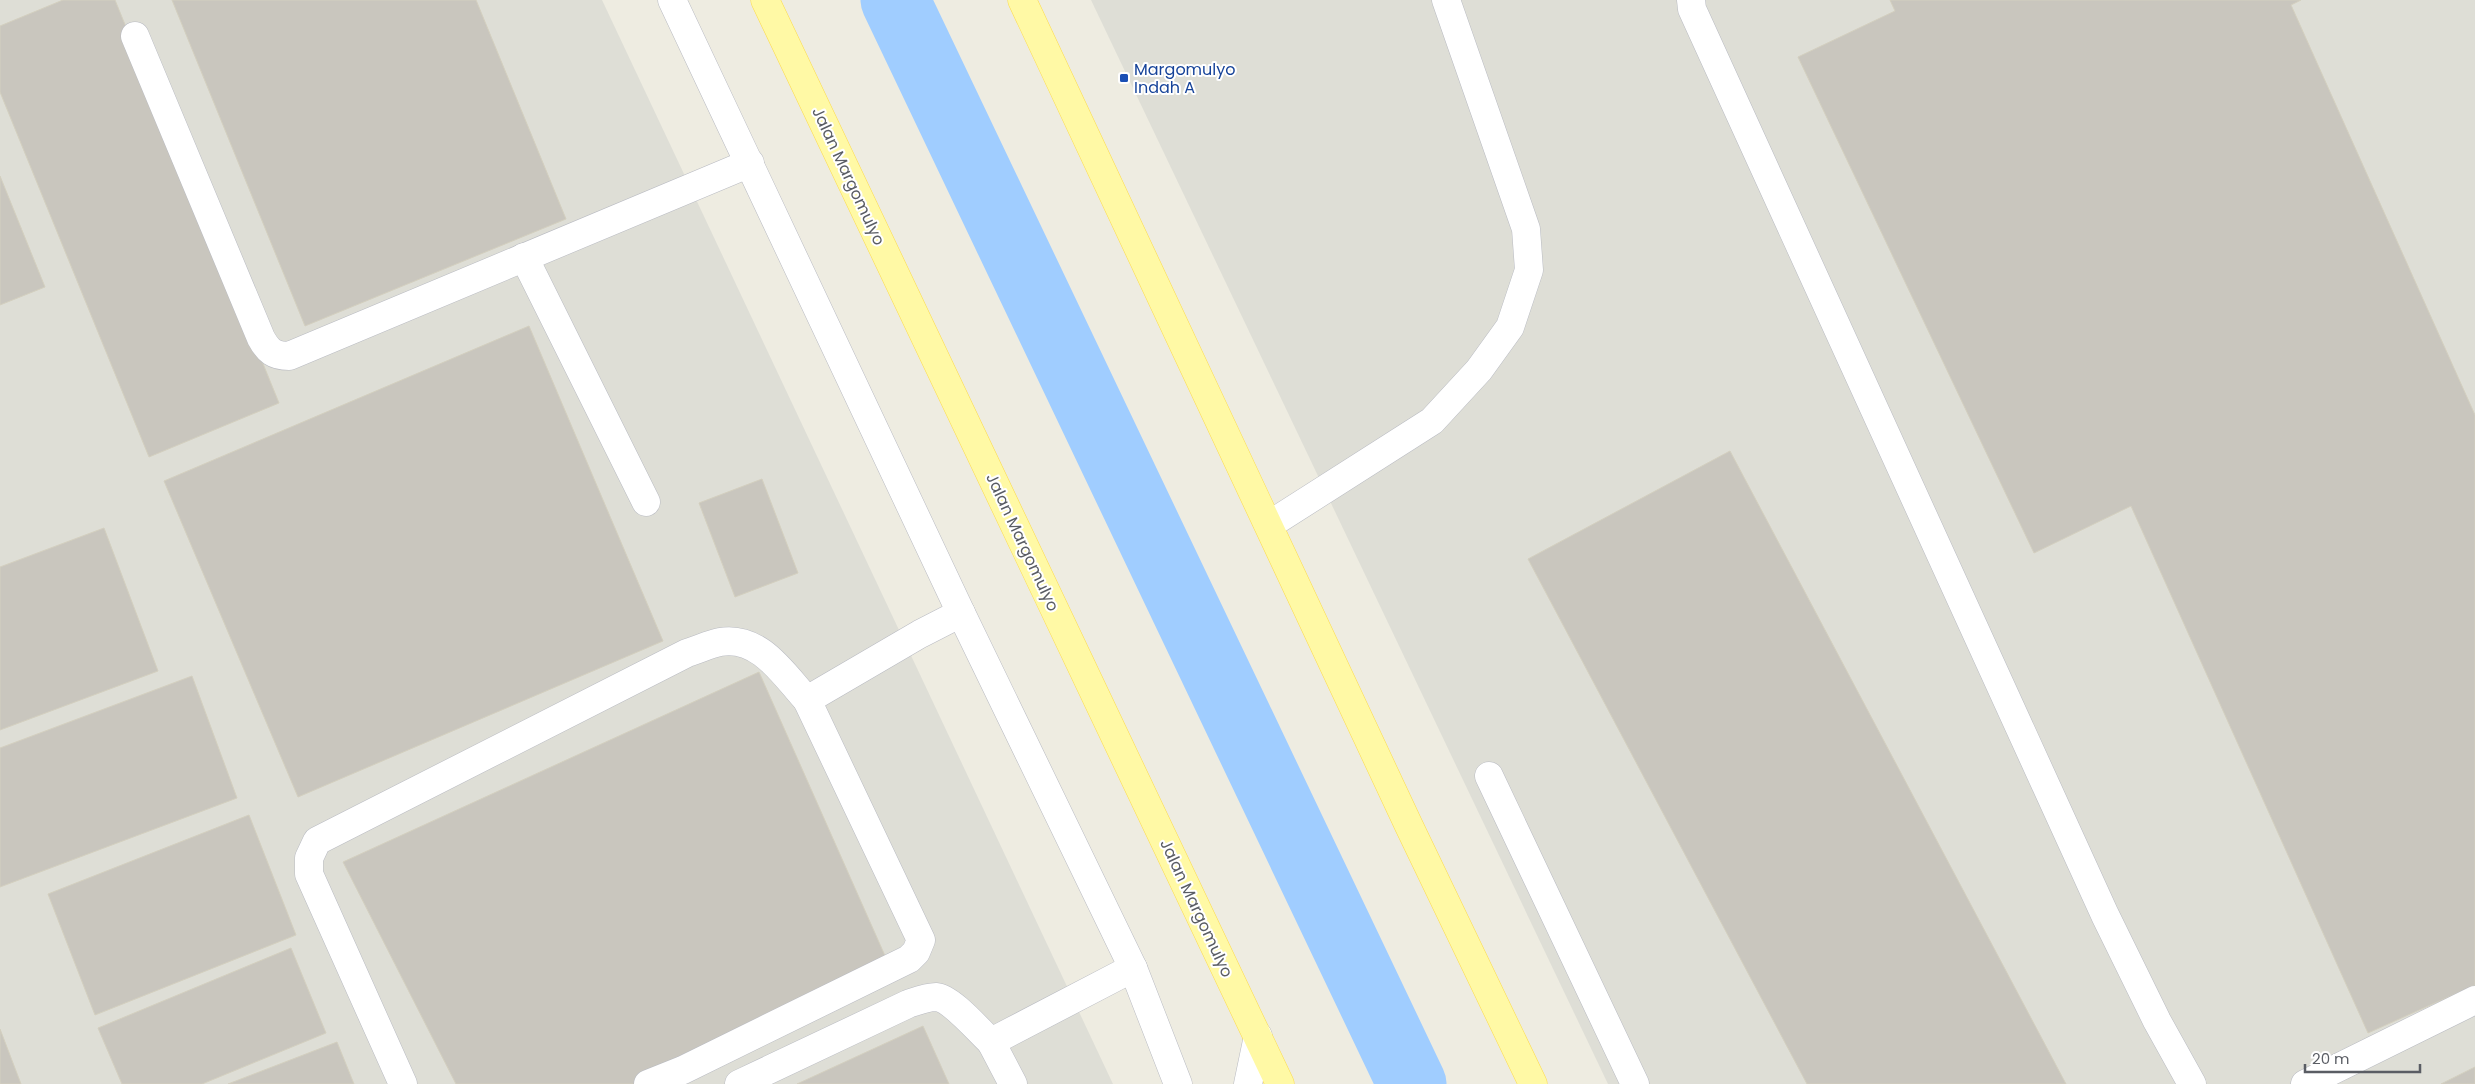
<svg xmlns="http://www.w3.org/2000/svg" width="2475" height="1084" viewBox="0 0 2475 1084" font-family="Poppins,sans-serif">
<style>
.industrial{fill:#deded6}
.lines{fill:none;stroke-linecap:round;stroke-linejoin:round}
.river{stroke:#a0cdff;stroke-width:69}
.building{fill:#c9c6be;stroke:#d3cfbf}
.minor-casing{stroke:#b9bbc2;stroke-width:29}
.major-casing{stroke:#fddb4b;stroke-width:29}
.minor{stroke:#fff;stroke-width:28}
.major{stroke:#fff9a5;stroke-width:28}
.transit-dot{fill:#1a4fb4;stroke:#fff;stroke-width:2}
.labels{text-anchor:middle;stroke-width:4;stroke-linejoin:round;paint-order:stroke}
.transit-label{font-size:16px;fill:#164399;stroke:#fff;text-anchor:start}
.street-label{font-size:16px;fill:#5a5d64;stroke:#fff}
</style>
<rect width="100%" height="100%" fill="#eeece1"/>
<g class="industrial">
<path d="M 0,0 L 602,0 L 1113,1084 L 0,1084 Z"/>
<path d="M 1091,0 L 2475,0 L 2475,1084 L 1608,1084 Z"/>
</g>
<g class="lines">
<path class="river" d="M 895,0 L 1412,1084"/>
</g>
<g class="building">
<path d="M 63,0 L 115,0 L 279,403 L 149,457 L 0,92 L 0,26 Z"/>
<path d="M 172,0 L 476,0 L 566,219 L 305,326 Z"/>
<path d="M 1890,0 L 2301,0 L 2291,5 L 2475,415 L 2475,985 L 2368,1033 L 2131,506 L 2034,553 L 1798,57 L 1895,11 Z"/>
<path d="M 0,176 L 45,287 L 0,305 Z"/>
<path d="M 529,326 L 663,641 L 298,797 L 164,481 Z"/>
<path d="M 1730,451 L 2066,1084 L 1807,1084 L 1528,559 Z"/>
<path d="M 762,479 L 798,573 L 735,597 L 699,503 Z"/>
<path d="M 104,528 L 158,671 L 0,730 L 0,567 Z"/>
<path d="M 759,672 L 890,967 L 638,1084 L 456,1084 L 343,862 Z"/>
<path d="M 192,676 L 237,798 L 0,887 L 0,748 Z"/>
<path d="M 249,815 L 296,935 L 95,1015 L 48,894 Z"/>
<path d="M 291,948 L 326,1033 L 202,1084 L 122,1084 L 98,1028 Z"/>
<path d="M 923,1026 L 949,1084 L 797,1084 Z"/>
<path d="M 0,1029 L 21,1084 L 0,1084 Z"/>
<path d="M 337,1042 L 354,1084 L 228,1084 Z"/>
<path d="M 2475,1067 L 2475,1084 L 2441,1084 Z"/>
</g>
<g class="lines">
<defs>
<g id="minor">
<path d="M 672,0 L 961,613 L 1133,968 L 1178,1084"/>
<path d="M 1691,0 L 1692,9 L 2105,915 L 2157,1021 L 2192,1084"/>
<path d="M 135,36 L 261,338 C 268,351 274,356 289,356 L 750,163"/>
<path d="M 524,257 L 646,502"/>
<path d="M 1269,525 L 1432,421 L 1479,370 L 1510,327 L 1529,270 L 1526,229 L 1446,0"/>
<path d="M 1489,776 L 1635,1084"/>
<path d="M 403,1084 L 309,874 L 309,858 L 317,841 L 687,653 C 698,650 709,644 720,642 C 760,635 784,675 807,700"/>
<path d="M 648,1084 L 683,1070 L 909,959 L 916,952 L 921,940 L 807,700 L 920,634 L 961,613"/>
<path d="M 739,1084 L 908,1004 C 917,1001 927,997 936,997 C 951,998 979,1031 991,1042"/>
<path d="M 1013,1084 L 991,1042 L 1133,968"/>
<path d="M 1248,1084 L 1258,1036"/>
<path d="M 2305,1084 L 2475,1000"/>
</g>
<g id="major">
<path d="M 765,0 L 1280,1084"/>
<path d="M 1022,0 L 1409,826 L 1533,1084"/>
</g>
</defs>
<use href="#minor" class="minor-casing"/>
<use href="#major" class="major-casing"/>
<use href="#minor" class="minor"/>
<use href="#major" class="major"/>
</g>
<rect class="transit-dot" x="1119" y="73" width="10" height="10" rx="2.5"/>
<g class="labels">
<g class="transit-label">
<text x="1134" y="75">Margomulyo<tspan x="1134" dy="18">Indah A</tspan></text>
</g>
<g class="street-label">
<text transform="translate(849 176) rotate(65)" y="6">Jalan Margomulyo</text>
<text transform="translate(1023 542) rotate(65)" y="6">Jalan Margomulyo</text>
<text transform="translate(1197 908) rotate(65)" y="6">Jalan Margomulyo</text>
</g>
</g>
<path d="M2305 1064v8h115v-8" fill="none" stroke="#5a5d64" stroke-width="2.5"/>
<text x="2312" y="1064" font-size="15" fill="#5a5d64" stroke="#ffffff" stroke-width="4" paint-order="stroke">20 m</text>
</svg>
